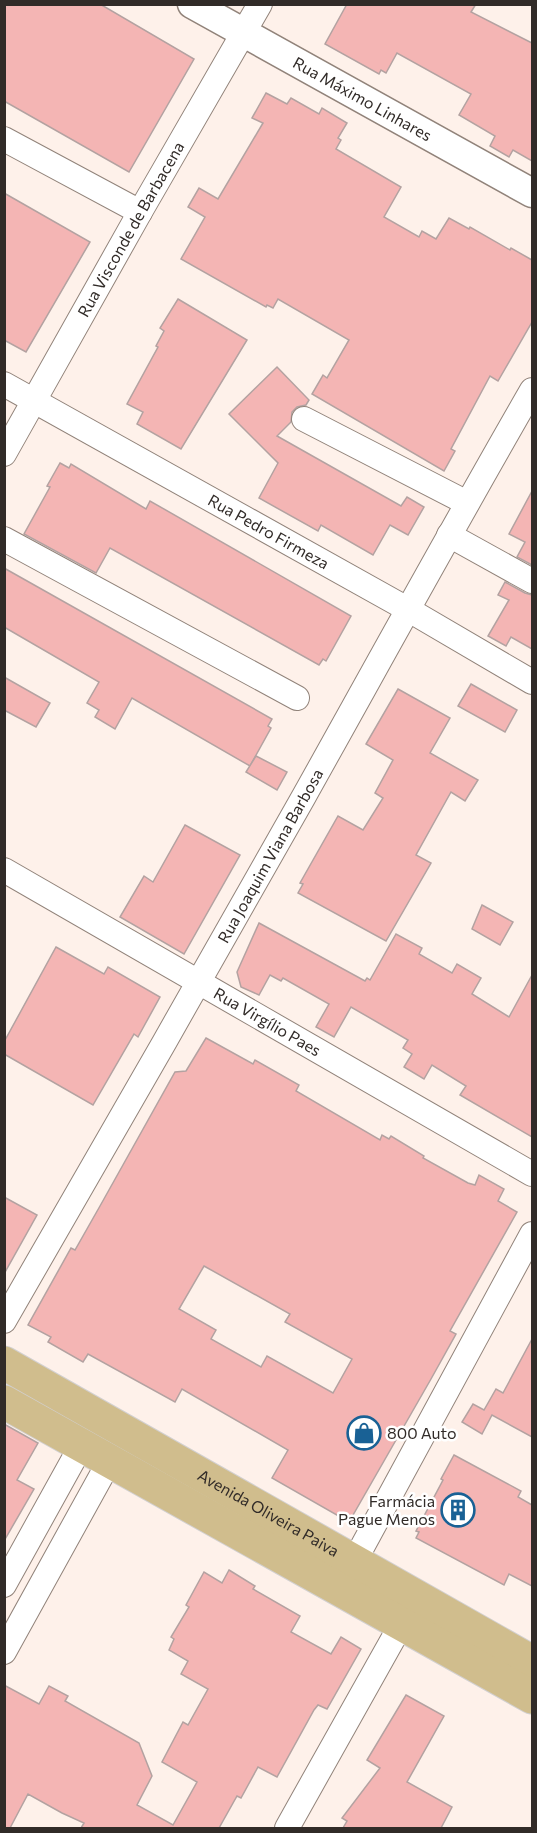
<svg xmlns="http://www.w3.org/2000/svg" width="537" height="1833" viewBox="0 0 537 1833" font-family="Commissioner,sans-serif">
<style>
.building{fill:#f4b5b4;stroke:#b3a2a1;stroke-width:1.5;fill-rule:evenodd}
.lines{fill:none;stroke-linecap:round;stroke-linejoin:round}
.minor-casing{stroke:#91837a;stroke-width:26}
.tertiary-casing{stroke:#91837a;stroke-width:31}
.primary-casing{stroke:#d2d0d0;stroke-width:35}
.minor{stroke:#fff;stroke-width:24}
.tertiary{stroke:#fff;stroke-width:28}
.primary{stroke:#d0bd8d;stroke-width:33}
.labels{text-anchor:middle;stroke-width:5;stroke-linejoin:round;paint-order:stroke}
.street-label{font-size:16px;fill:#312b28;stroke:#fff}
.poi-label{font-size:16px;fill:#312b28;stroke:#fff;text-anchor:start}
</style>
<rect width="100%" height="100%" fill="#fef1ea"/>
<g class="building">
<path d="M 4,4 L 100,4 L 194,59 L 129,172 L 4,101 Z"/>
<path d="M 347,4 L 476,4 L 471,12 L 532,43 L 532,161 L 513,150 L 509,157 L 490,146 L 495,136 L 459,115 L 471,94 L 397,53 L 386,73 L 381,70 L 379,74 L 325,44 Z"/>
<path d="M 266,93 L 287,104 L 291,98 L 319,114 L 322,108 L 347,123 L 338,138 L 341,140 L 336,149 L 401,187 L 384,217 L 419,237 L 422,231 L 436,239 L 449,218 L 469,229 L 470,227 L 510,250 L 511,248 L 532,260 L 532,322 L 498,381 L 490,376 L 451,449 L 455,451 L 444,471 L 312,394 L 323,375 L 327,378 L 349,340 L 278,299 L 273,308 L 267,305 L 266,307 L 181,259 L 205,217 L 188,207 L 199,188 L 218,199 L 263,123 L 252,118 Z"/>
<path d="M 4,193 L 90,242 L 26,352 L 4,340 Z"/>
<path d="M 178,299 L 247,340 L 181,449 L 137,424 L 143,412 L 127,404 L 158,347 L 156,346 L 164,331 L 160,328 Z"/>
<path d="M 277,367 L 309,400 L 306,405 L 297,407 L 292,412 L 291,422 L 277,436 L 401,506 L 407,497 L 424,507 L 408,535 L 390,525 L 373,555 L 321,525 L 318,531 L 259,498 L 278,463 L 229,414 Z"/>
<path d="M 60,463 L 69,468 L 71,464 L 146,509 L 150,501 L 351,616 L 326,661 L 323,659 L 319,665 L 110,548 L 96,573 L 24,534 L 50,487 L 47,486 Z"/>
<path d="M 532,491 L 532,565 L 517,557 L 525,542 L 509,534 Z"/>
<path d="M 4,568 L 272,719 L 268,726 L 271,728 L 250,766 L 132,698 L 115,729 L 95,717 L 99,710 L 87,703 L 99,682 L 4,627 Z"/>
<path d="M 505,582 L 525,593 L 532,595 L 532,649 L 511,637 L 506,646 L 488,636 L 509,600 L 498,595 Z"/>
<path d="M 4,677 L 50,703 L 36,727 L 4,710 Z"/>
<path d="M 471,684 L 517,710 L 505,732 L 458,706 Z"/>
<path d="M 398,689 L 450,718 L 430,753 L 478,780 L 465,801 L 451,792 L 416,855 L 431,863 L 386,941 L 298,893 L 303,884 L 300,883 L 338,816 L 363,830 L 383,798 L 375,793 L 393,760 L 366,744 Z"/>
<path d="M 256,756 L 287,772 L 277,790 L 246,772 Z"/>
<path d="M 185,825 L 240,855 L 184,954 L 120,917 L 144,876 L 153,882 Z"/>
<path d="M 482,905 L 513,922 L 500,945 L 472,929 Z"/>
<path d="M 259,923 L 365,981 L 367,978 L 370,980 L 396,934 L 422,948 L 419,954 L 452,973 L 457,964 L 481,978 L 472,994 L 509,1017 L 532,975 L 532,1137 L 460,1095 L 466,1086 L 432,1065 L 424,1079 L 404,1067 L 412,1054 L 403,1048 L 408,1040 L 351,1007 L 334,1037 L 316,1027 L 329,1004 L 283,978 L 281,981 L 270,975 L 259,995 L 241,987 L 237,972 Z"/>
<path d="M 56,947 L 104,974 L 108,967 L 160,997 L 138,1037 L 134,1034 L 93,1105 L 4,1054 L 4,1042 Z"/>
<path d="M 206,1038 L 253,1064 L 255,1060 L 299,1085 L 296,1091 L 380,1140 L 382,1135 L 389,1139 L 391,1136 L 424,1156 L 423,1158 L 468,1183 L 475,1185 L 479,1175 L 504,1189 L 498,1201 L 517,1212 L 450,1331 L 456,1334 L 431,1379 L 349,1522 L 272,1478 L 288,1450 L 182,1389 L 175,1402 L 88,1354 L 83,1362 L 48,1342 L 51,1337 L 28,1325 L 71,1248 L 75,1250 L 100,1206 L 175,1072 L 186,1071 ZM 204,1266 L 290,1314 L 285,1322 L 352,1359 L 333,1393 L 267,1356 L 261,1367 L 211,1339 L 216,1330 L 179,1309 Z"/>
<path d="M 4,1197 L 37,1215 L 4,1274 Z"/>
<path d="M 532,1339 L 532,1437 L 492,1415 L 482,1434 L 462,1422 L 473,1404 L 484,1410 L 496,1389 L 503,1393 Z"/>
<path d="M 4,1424 L 38,1443 L 17,1480 L 34,1489 L 4,1541 Z"/>
<path d="M 454,1455 L 521,1491 L 518,1497 L 532,1505 L 532,1586 L 509,1574 L 504,1585 L 416,1538 L 419,1532 L 416,1531 L 443,1480 L 441,1479 Z"/>
<path d="M 229,1570 L 255,1586 L 253,1589 L 300,1616 L 291,1632 L 331,1654 L 341,1637 L 361,1649 L 327,1709 L 318,1705 L 314,1710 L 277,1777 L 258,1767 L 241,1798 L 237,1796 L 219,1828 L 81,1828 L 84,1823 L 62,1813 L 28,1794 L 10,1828 L 4,1828 L 4,1685 L 39,1704 L 49,1686 L 68,1696 L 65,1701 L 139,1743 L 152,1776 L 137,1805 L 173,1825 L 197,1782 L 162,1762 L 183,1722 L 188,1725 L 208,1689 L 181,1674 L 188,1661 L 169,1650 L 174,1639 L 171,1637 L 189,1607 L 186,1605 L 204,1572 L 222,1583 Z"/>
<path d="M 406,1695 L 444,1716 L 407,1782 L 452,1807 L 441,1828 L 343,1828 L 347,1821 L 342,1818 L 380,1768 L 367,1760 Z"/>
</g>
<g class="lines">
<defs>
<g id="minor">
<path d="M 4,139 L 140,212"/>
<path id="s1" d="M 4,384 L 409,610 L 532,682"/>
<path d="M 304,419 L 467,503"/>
<path id="s2" d="M 4,454 L 140,212 L 260,4"/>
<path d="M 449,535 L 532,581"/>
<path d="M 4,539 L 297,698"/>
<path id="s3" d="M 4,870 L 532,1174"/>
<path id="s4" d="M 4,1321 C 105,1147 204,973 303,798 C 379,662 454,525 532,390"/>
<path d="M 354,1562 L 532,1234"/>
<path d="M 4,1585 L 81,1446"/>
<path d="M 4,1652 L 109,1462"/>
<path d="M 287,1828 L 402,1623"/>
</g>
<g id="tertiary">
<path id="s5" d="M 192,4 L 532,193"/>
</g>
<g id="primary">
<path id="s6" d="M 4,1363 L 532,1662"/>
<path d="M 4,1402 L 532,1697"/>
</g>
</defs>
<use href="#minor" class="minor-casing"/>
<use href="#tertiary" class="tertiary-casing"/>
<use href="#primary" class="primary-casing"/>
<use href="#minor" class="minor"/>
<use href="#tertiary" class="tertiary"/>
<use href="#primary" class="primary"/>
</g>
<defs>
<symbol id="shop-ring" viewBox="-11 -11 22 22"><circle r="9.5" fill="#fff" stroke="#196195" stroke-width="1.5"/><path d="M-5-2.5h2.3a2.7 3.5 0 0 1 5.4 0H5L5.5 6h-11ZM-1.5-2.5h3a1.5 2.3 0 0 0-3 0Z" fill="#196195"/></symbol>
<symbol id="building-ring" viewBox="-11 -11 22 22"><circle r="9.5" fill="#fff" stroke="#196195" stroke-width="1.5"/><path d="M-4-6H4V6H1V3H-1V6H-4ZM-2.5-4.3h1.7v1.8h-1.7ZM.8-4.3h1.7v1.8H.8ZM-2.5-1h1.7V.8h-1.7ZM.8-1h1.7V.8H.8Z" fill="#196195"/></symbol>
</defs>
<g fill-rule="evenodd">
<use href="#shop-ring" x="345" y="1414" width="38" height="38"/>
<use href="#building-ring" x="439" y="1491" width="38" height="38"/>
</g>
<g class="labels">
<g class="street-label">
<text dy="6" stroke="none"><textPath href="#s5" startOffset="195">Rua Máximo Linhares</textPath></text>
<text dy="6" stroke="none"><textPath href="#s2" startOffset="258">Rua Visconde de Barbacena</textPath></text>
<text dy="6" stroke="none"><textPath href="#s1" startOffset="303">Rua Pedro Firmeza</textPath></text>
<text dy="6" stroke="none"><textPath href="#s4" startOffset="536">Rua Joaquim Viana Barbosa</textPath></text>
<text dy="6" stroke="none"><textPath href="#s3" startOffset="304">Rua Virgílio Paes</textPath></text>
<text dy="6" stroke="none"><textPath href="#s6" startOffset="304">Avenida Oliveira Paiva</textPath></text>
</g>
<g class="poi-label">
<text x="387" y="1439">800 Auto</text>
<text x="435" y="1507" text-anchor="end">Farmácia<tspan x="435" dy="18">Pague Menos</tspan></text>
</g>
</g>
<rect width="537" height="1833" fill="none" stroke="#312b28" stroke-width="12"/>
</svg>
